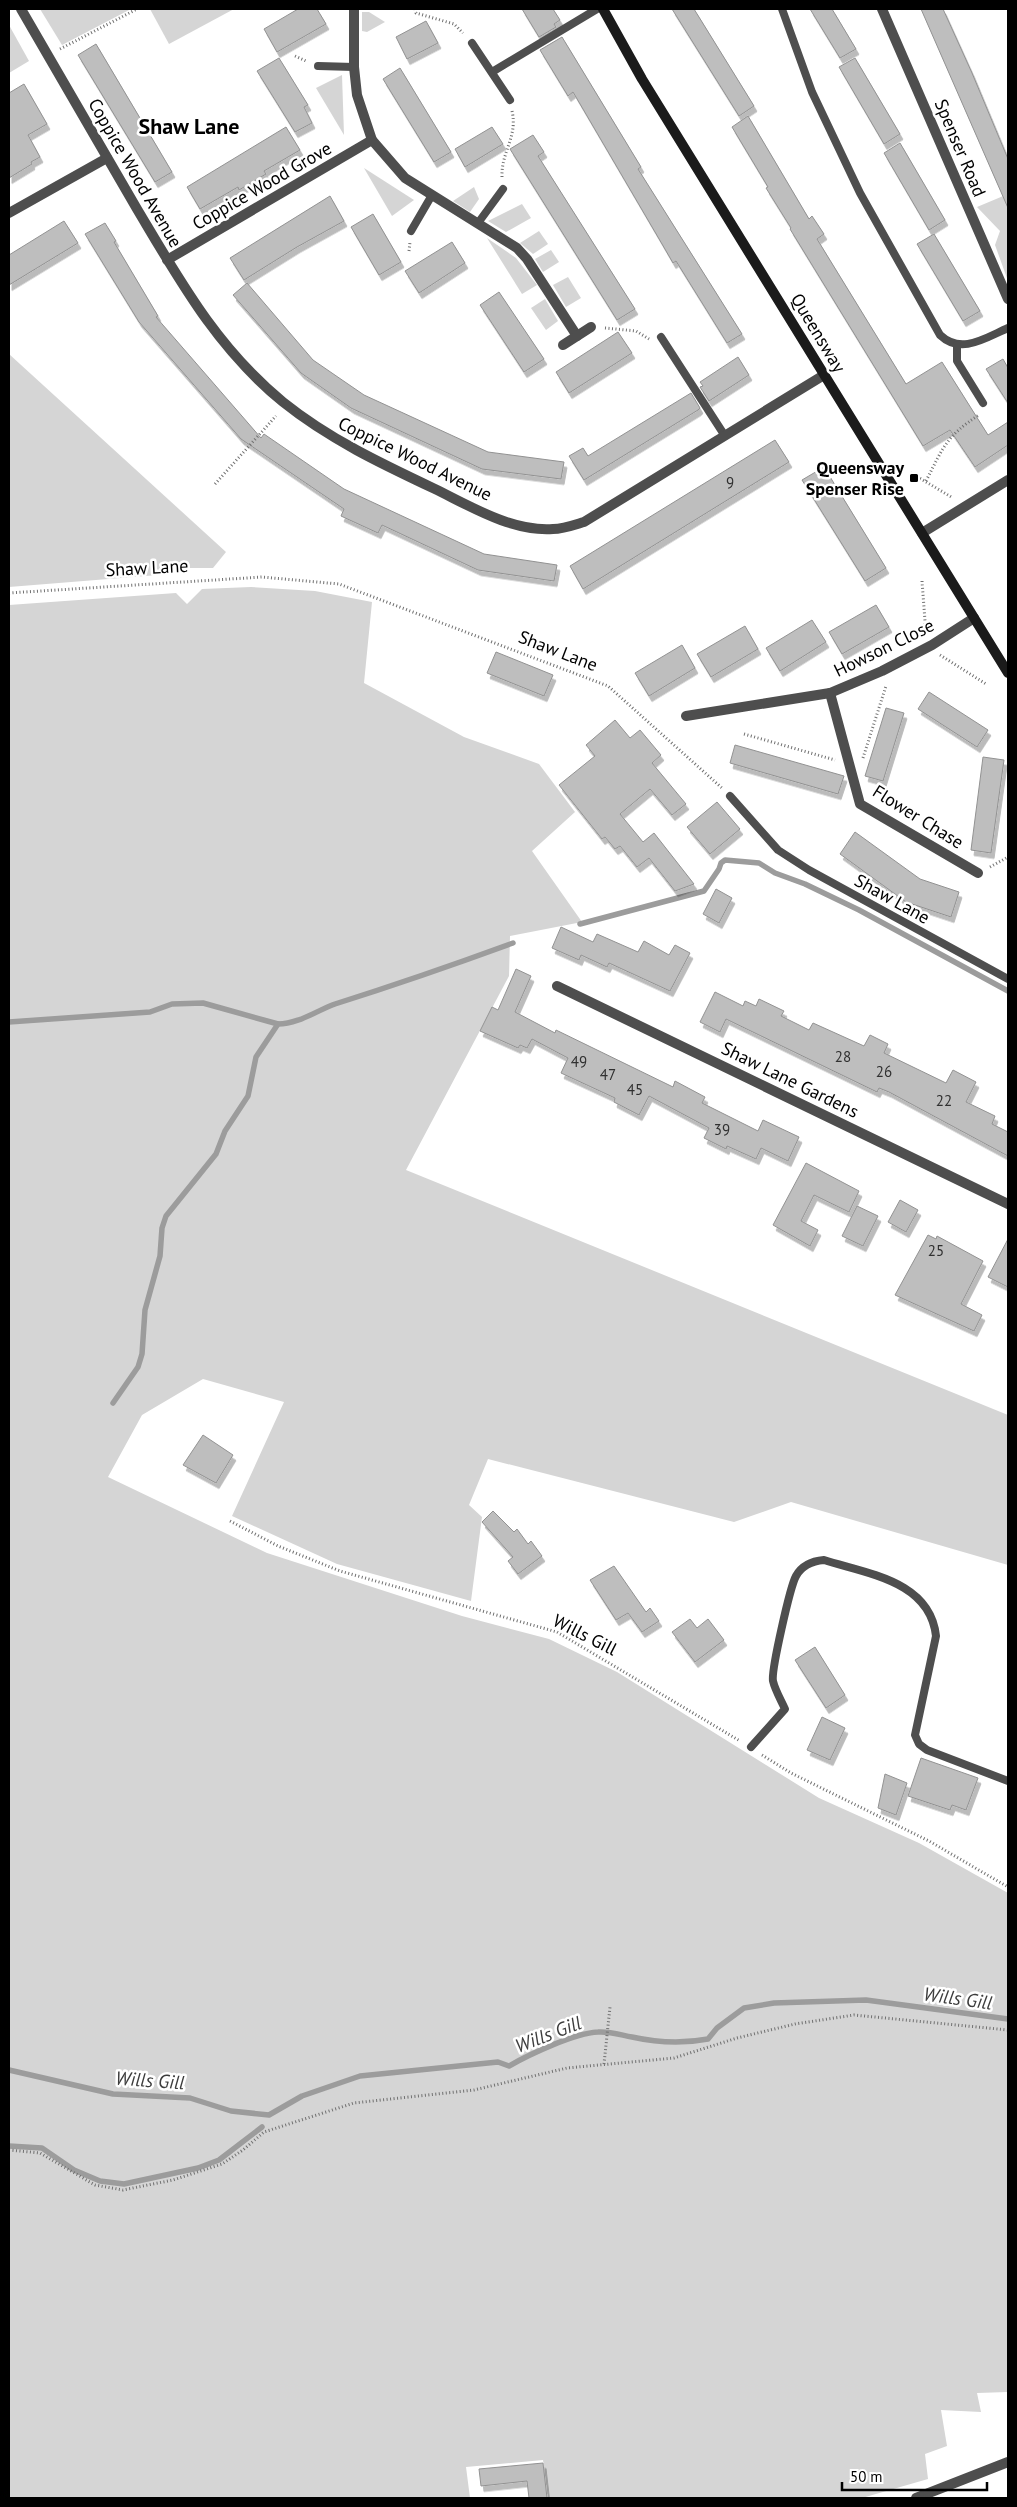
<svg xmlns="http://www.w3.org/2000/svg" width="1017" height="2507" viewBox="0 0 1017 2507" font-family="'PT Sans',sans-serif">
<style>
.green{fill:#d5d5d5}
.lines{fill:none;stroke-linecap:round;stroke-linejoin:round}
.stream{stroke:#9c9c9c;stroke-width:5.5}
.building{fill:#bebebe;stroke:#929292;filter:url(#shadow)}
.path{stroke:#707070;stroke-width:3;stroke-dasharray:1 2.5;stroke-linecap:butt}
.lane{stroke:#4e4e4e;stroke-width:8}
.street{stroke:#4e4e4e;stroke-width:10}
.secondary{stroke:#1b1b1b;stroke-width:10}
.poi-dot{fill:#000;stroke:#fff;stroke-width:2}
.labels{text-anchor:middle;stroke-width:5;stroke-linejoin:round;paint-order:stroke}
.number-label{font-size:15px;fill:#303030}
.street-label{font-size:18px;fill:#000;stroke:#fff}
.poi-label{font-size:18px;font-weight:bold;fill:#000;stroke:#fff;text-anchor:end}
.water-label{font-size:19px;font-style:italic;fill:#3d3d3d;stroke:#fff}
.district-label{font-size:22px;font-weight:bold;fill:#000;stroke:#fff}
</style>
<defs>
<filter id="shadow"><feDropShadow dx="3" dy="5.5" stdDeviation="0" flood-color="#0004"/></filter>
</defs>
<rect width="100%" height="100%" fill="#fff"/>
<g class="green">
<path d="M 40,9 L 131,9 L 62,45 Z"/>
<path d="M 150,9 L 234,9 L 169,44 Z"/>
<path d="M 362,12 L 369,12 L 385,22 L 367,32 L 362,31 Z"/>
<path d="M 9,25 L 29,61 L 9,73 Z"/>
<path d="M 342,75 L 344,135 L 316,88 Z"/>
<path d="M 364,168 L 414,200 L 392,216 Z"/>
<path d="M 474,187 L 479,199 L 470,212 L 453,201 Z"/>
<path d="M 1008,194 L 1008,281 L 995,245 L 1000,231 L 977,207 Z"/>
<path d="M 522,204 L 531,218 L 506,232 L 488,221 Z"/>
<path d="M 539,231 L 548,244 L 533,254 L 520,243 Z"/>
<path d="M 487,238 L 516,258 L 537,285 L 522,294 Z"/>
<path d="M 551,250 L 559,262 L 543,272 L 535,259 Z"/>
<path d="M 568,277 L 581,298 L 566,307 L 553,285 Z"/>
<path d="M 545,299 L 558,321 L 546,330 L 531,308 Z"/>
<path d="M 9,354 L 226,552 L 213,568 L 183,568 L 183,573 L 9,587 Z"/>
<path d="M 251,587 L 315,591 L 372,602 L 364,683 L 464,737 L 539,764 L 575,812 L 532,851 L 582,922 L 510,936 L 509,976 L 406,1170 L 1008,1415 L 1008,1565 L 791,1502 L 734,1522 L 488,1459 L 469,1505 L 482,1517 L 471,1601 L 337,1564 L 232,1516 L 284,1402 L 203,1379 L 142,1415 L 108,1477 L 267,1553 L 462,1616 L 549,1639 L 617,1672 L 819,1798 L 919,1843 L 1008,1893 L 1008,2392 L 977,2393 L 981,2412 L 941,2410 L 947,2446 L 925,2454 L 928,2479 L 862,2498 L 548,2498 L 543,2460 L 466,2467 L 470,2498 L 9,2498 L 9,605 L 176,593 L 187,604 L 202,589 Z"/>
</g>
<g class="lines">
<g class="stream">
<path d="M 580,924 L 704,891 L 719,869 L 721,863 L 725,860 L 759,863 L 775,873 L 805,884 L 859,910 L 1008,991"/>
<path d="M 9,1022 L 150,1012 L 172,1004 L 203,1003 L 278,1024"/>
<path d="M 113,1403 L 138,1367 L 142,1354 L 145,1310 L 160,1256 L 162,1228 L 166,1216 L 216,1154 L 225,1131 L 248,1096 L 256,1057 L 278,1024 C 298,1024 316,1011 335,1004 C 395,985 453,965 513,943"/>
<path d="M 9,2070 L 113,2094 L 190,2098 L 231,2111 L 269,2115 L 302,2096 L 360,2076 L 498,2062 L 509,2066 C 530,2054 575,2033 598,2032 C 609,2031 621,2035 632,2037 C 659,2043 682,2044 708,2039 L 717,2028 L 744,2008 L 774,2003 L 866,2000 L 1008,2019"/>
<path d="M 9,2146 L 42,2148 L 74,2170 L 100,2181 L 124,2184 L 198,2168 L 219,2160 L 262,2127"/>
</g>
</g>
<g class="building">
<path d="M 298,9 L 317,9 L 326,24 L 277,52 L 264,29 Z"/>
<path d="M 522,9 L 553,9 L 560,20 L 554,24 L 556,27 L 539,37 Z"/>
<path d="M 672,9 L 694,9 L 754,106 L 739,116 Z"/>
<path d="M 810,9 L 832,9 L 856,49 L 840,58 Z"/>
<path d="M 921,9 L 943,9 L 972,73 L 1008,159 L 1008,208 Z"/>
<path d="M 426,21 L 438,43 L 407,59 L 396,37 Z"/>
<path d="M 562,37 L 641,167 L 638,169 L 742,334 L 727,343 L 676,261 L 673,263 L 662,244 L 573,92 L 568,96 L 540,50 Z"/>
<path d="M 96,44 L 172,172 L 155,182 L 78,55 Z"/>
<path d="M 279,58 L 308,105 L 304,107 L 312,123 L 295,132 L 257,71 Z"/>
<path d="M 855,58 L 900,134 L 884,144 L 839,67 Z"/>
<path d="M 400,68 L 451,152 L 434,162 L 383,79 Z"/>
<path d="M 24,84 L 47,124 L 28,135 L 40,157 L 31,162 L 32,164 L 9,178 L 9,93 Z"/>
<path d="M 748,116 L 809,219 L 812,216 L 824,234 L 817,239 L 906,384 L 942,362 L 988,435 L 1008,422 L 1008,445 L 975,467 L 950,430 L 923,446 L 790,229 L 791,228 L 766,188 L 768,187 L 732,127 Z"/>
<path d="M 286,127 L 300,150 L 264,171 L 266,174 L 239,190 L 238,187 L 200,209 L 187,187 Z"/>
<path d="M 492,127 L 503,144 L 465,167 L 455,149 Z"/>
<path d="M 533,135 L 544,152 L 538,156 L 635,309 L 617,320 L 510,149 Z"/>
<path d="M 900,143 L 945,220 L 929,230 L 884,153 Z"/>
<path d="M 330,196 L 344,221 L 297,247 L 244,280 L 230,258 Z"/>
<path d="M 373,214 L 401,262 L 379,275 L 351,227 Z"/>
<path d="M 64,221 L 78,243 L 9,285 L 9,255 Z"/>
<path d="M 105,223 L 116,241 L 114,242 L 158,316 L 156,317 L 261,438 L 264,434 L 344,489 L 484,554 L 557,565 L 554,581 L 478,570 L 382,525 L 378,533 L 354,522 L 341,516 L 344,509 L 241,439 L 139,322 L 85,234 Z"/>
<path d="M 934,234 L 980,311 L 963,321 L 917,244 Z"/>
<path d="M 452,242 L 465,263 L 419,293 L 405,271 Z"/>
<path d="M 247,283 L 313,360 L 364,395 L 488,452 L 564,462 L 561,479 L 482,469 L 351,408 L 301,373 L 233,295 Z"/>
<path d="M 499,292 L 544,359 L 524,372 L 480,305 Z"/>
<path d="M 618,332 L 632,353 L 569,393 L 556,372 Z"/>
<path d="M 738,357 L 749,375 L 709,401 L 700,387 L 703,386 L 700,382 Z"/>
<path d="M 1003,359 L 1008,368 L 1008,403 L 986,369 Z"/>
<path d="M 691,393 L 700,408 L 698,410 L 584,480 L 569,456 L 583,448 L 588,456 Z"/>
<path d="M 775,440 L 789,462 L 583,589 L 570,566 Z"/>
<path d="M 824,467 L 886,568 L 865,581 L 802,480 Z"/>
<path d="M 876,605 L 889,627 L 842,654 L 829,632 Z"/>
<path d="M 812,620 L 826,642 L 780,671 L 766,648 Z"/>
<path d="M 745,626 L 758,649 L 711,677 L 697,654 Z"/>
<path d="M 682,645 L 695,668 L 649,696 L 635,673 Z"/>
<path d="M 496,652 L 553,675 L 544,696 L 487,673 Z"/>
<path d="M 929,692 L 988,730 L 977,747 L 918,709 Z"/>
<path d="M 886,708 L 904,713 L 883,781 L 865,776 Z"/>
<path d="M 615,720 L 630,738 L 640,730 L 661,755 L 652,763 L 686,804 L 672,815 L 650,789 L 620,814 L 643,842 L 654,833 L 694,884 L 675,891 L 649,858 L 637,867 L 620,846 L 615,849 L 605,837 L 602,839 L 559,785 L 595,756 L 586,745 Z"/>
<path d="M 735,745 L 844,776 L 838,794 L 730,763 Z"/>
<path d="M 983,757 L 1004,760 L 991,853 L 971,850 Z"/>
<path d="M 717,802 L 740,829 L 710,854 L 687,827 Z"/>
<path d="M 855,832 L 920,879 L 959,892 L 951,917 L 906,902 L 840,854 Z"/>
<path d="M 716,889 L 732,898 L 719,923 L 703,914 Z"/>
<path d="M 561,927 L 593,942 L 597,934 L 638,952 L 644,941 L 669,955 L 675,945 L 690,953 L 670,991 L 609,963 L 607,967 L 581,955 L 579,960 L 552,948 Z"/>
<path d="M 516,969 L 531,976 L 515,1012 L 555,1033 L 556,1030 L 673,1087 L 675,1081 L 705,1097 L 702,1103 L 758,1131 L 763,1120 L 799,1137 L 788,1161 L 761,1148 L 756,1159 L 727,1146 L 726,1149 L 704,1138 L 709,1128 L 649,1096 L 639,1115 L 614,1102 L 615,1098 L 561,1073 L 568,1058 L 532,1039 L 527,1048 L 520,1045 L 518,1048 L 480,1031 L 492,1007 L 498,1010 Z"/>
<path d="M 715,992 L 743,1006 L 745,1001 L 756,1006 L 759,999 L 784,1011 L 781,1016 L 809,1030 L 813,1023 L 864,1046 L 870,1035 L 888,1044 L 884,1053 L 946,1083 L 953,1070 L 976,1082 L 966,1102 L 995,1116 L 992,1124 L 1008,1132 L 1008,1156 L 889,1092 L 879,1088 L 877,1092 L 726,1019 L 720,1032 L 700,1022 Z"/>
<path d="M 806,1163 L 859,1191 L 849,1212 L 814,1195 L 801,1221 L 818,1230 L 810,1246 L 773,1225 Z"/>
<path d="M 900,1200 L 918,1210 L 906,1232 L 888,1222 Z"/>
<path d="M 857,1206 L 878,1216 L 863,1246 L 842,1236 Z"/>
<path d="M 928,1235 L 936,1239 L 937,1236 L 983,1261 L 961,1304 L 982,1315 L 974,1331 L 895,1295 Z"/>
<path d="M 1008,1239 L 1008,1287 L 988,1277 Z"/>
<path d="M 203,1435 L 233,1455 L 216,1483 L 183,1465 Z"/>
<path d="M 493,1511 L 514,1532 L 517,1529 L 528,1544 L 531,1541 L 542,1556 L 518,1574 L 508,1561 L 513,1557 L 482,1522 Z"/>
<path d="M 614,1566 L 646,1612 L 650,1608 L 659,1621 L 642,1632 L 628,1613 L 616,1620 L 590,1580 Z"/>
<path d="M 690,1619 L 697,1628 L 708,1619 L 724,1640 L 695,1662 L 672,1632 Z"/>
<path d="M 815,1647 L 845,1695 L 826,1708 L 795,1660 Z"/>
<path d="M 822,1717 L 845,1728 L 830,1760 L 807,1750 Z"/>
<path d="M 921,1758 L 978,1778 L 966,1810 L 952,1805 L 950,1810 L 908,1796 Z"/>
<path d="M 885,1774 L 907,1783 L 896,1815 L 878,1808 Z"/>
<path d="M 543,2463 L 547,2498 L 529,2498 L 527,2481 L 481,2486 L 479,2469 Z"/>
</g>
<g class="lines">
<g class="path">
<path d="M 415,9 L 416,13 L 454,24 L 463,33"/>
<path d="M 60,49 L 137,9"/>
<path d="M 295,56 L 306,61"/>
<path d="M 502,177 C 501,152 518,137 512,111"/>
<path d="M 409,251 L 410,242"/>
<path d="M 605,328 L 636,331 L 649,339"/>
<path d="M 911,473 L 953,498"/>
<path d="M 926,481 C 943,448 946,436 979,415"/>
<path d="M 215,484 L 276,416"/>
<path d="M 922,581 L 926,634"/>
<path d="M 9,593 L 262,577 L 339,584 L 608,686 L 722,788"/>
<path d="M 940,655 L 986,684"/>
<path d="M 744,734 L 835,760"/>
<path d="M 863,758 L 886,686"/>
<path d="M 990,867 L 1008,857"/>
<path d="M 230,1521 L 278,1546 L 340,1571 L 557,1632 L 740,1741"/>
<path d="M 762,1755 L 791,1773 L 929,1841 L 1008,1887"/>
<path d="M 604,2064 L 610,2007"/>
<path d="M 9,2150 L 40,2153 L 95,2185 L 123,2190 L 173,2180 L 222,2164 L 243,2150 L 264,2132 L 354,2103 L 474,2090 L 567,2068 L 674,2058 L 737,2038 L 795,2024 L 854,2015 L 1008,2030"/>
</g>
<g class="lane">
<path d="M 782,9 L 812,92 L 860,193 L 940,335 C 961,355 985,338 1008,328"/>
<path d="M 472,43 L 510,100"/>
<path d="M 318,66 L 354,67"/>
<path d="M 492,72 L 597,9"/>
<path d="M 478,223 L 503,189"/>
<path d="M 411,231 L 432,195"/>
<path d="M 661,337 L 725,436"/>
<path d="M 957,345 L 957,361 L 983,403"/>
<path d="M 730,796 L 778,850 L 809,870 L 1008,979"/>
<path d="M 751,1747 L 785,1709 C 781,1700 775,1690 773,1681 C 771,1671 790,1587 796,1576 C 802,1565 812,1561 824,1560 C 868,1574 930,1581 936,1636 L 915,1735 L 919,1744 L 927,1750 L 1008,1781"/>
</g>
<g class="street">
<path d="M 21,9 C 60,75 98,143 137,209 C 180,281 217,348 283,402 C 329,439 382,464 435,489 C 470,506 512,532 553,529 C 563,529 574,525 584,522 L 824,375"/>
<path d="M 354,9 L 354,67 L 357,95 L 372,140 L 405,178 L 517,248 L 527,259 L 577,336"/>
<path d="M 882,9 L 1008,299"/>
<path d="M 9,213 L 107,158"/>
<path d="M 167,260 L 372,140"/>
<path d="M 563,345 L 591,327"/>
<path d="M 922,533 L 1008,480"/>
<path d="M 830,693 L 860,804 L 978,873"/>
<path d="M 686,716 L 830,693 L 882,671 L 932,645 L 974,618"/>
<path d="M 557,986 L 1008,1204"/>
<path d="M 916,2498 L 1008,2462"/>
</g>
<path class="secondary" d="M 603,9 L 642,79 L 1008,673"/>
</g>
<rect class="poi-dot" x="909" y="473" width="10" height="10" rx="2.5"/>
<g class="labels">
<g class="number-label">
<text x="730" y="488">9</text>
<text x="843" y="1062">28</text>
<text x="579" y="1067">49</text>
<text x="884" y="1077">26</text>
<text x="608" y="1080">47</text>
<text x="635" y="1095">45</text>
<text x="944" y="1106">22</text>
<text x="722" y="1135">39</text>
<text x="936" y="1256">25</text>
</g>
<g class="street-label">
<text transform="translate(960 148) rotate(67)" y="6">Spenser Road</text>
<text transform="translate(135 173) rotate(60)" y="6">Coppice Wood Avenue</text>
<text transform="translate(262 186) rotate(-30)" y="6">Coppice Wood Grove</text>
<text transform="translate(818 333) rotate(59)" y="6">Queensway</text>
<text transform="translate(415 459) rotate(26)" y="6">Coppice Wood Avenue</text>
<text transform="translate(147 568) rotate(-3)" y="6">Shaw Lane</text>
<text transform="translate(884 648) rotate(-26)" y="6">Howson Close</text>
<text transform="translate(558 651) rotate(21)" y="6">Shaw Lane</text>
<text transform="translate(918 817) rotate(32)" y="6">Flower Chase</text>
<text transform="translate(892 899) rotate(29)" y="6">Shaw Lane</text>
<text transform="translate(790 1080) rotate(26)" y="6">Shaw Lane Gardens</text>
<text transform="translate(585 1635) rotate(27)" y="6">Wills Gill</text>
</g>
<g class="poi-label">
<text x="904" y="474">Queensway<tspan x="904" dy="21">Spenser Rise</tspan></text>
</g>
<g class="water-label">
<text transform="translate(958 1998) rotate(8)" y="7">Wills Gill</text>
<text transform="translate(548 2034) rotate(-21)" y="7">Wills Gill</text>
<text transform="translate(150 2080) rotate(4)" y="7">Wills Gill</text>
</g>
<g class="district-label">
<text x="189" y="134">Shaw Lane</text>
</g>
</g>
<rect width="1017" height="2507" fill="none" stroke="#000000" stroke-width="20"/>
<path d="M842 2482v8h145v-8" fill="none" stroke="#000000" stroke-width="2.5"/>
<text x="850" y="2482" font-size="15" fill="#000000" stroke="#ffffff" stroke-width="4" paint-order="stroke">50 m</text>
</svg>
